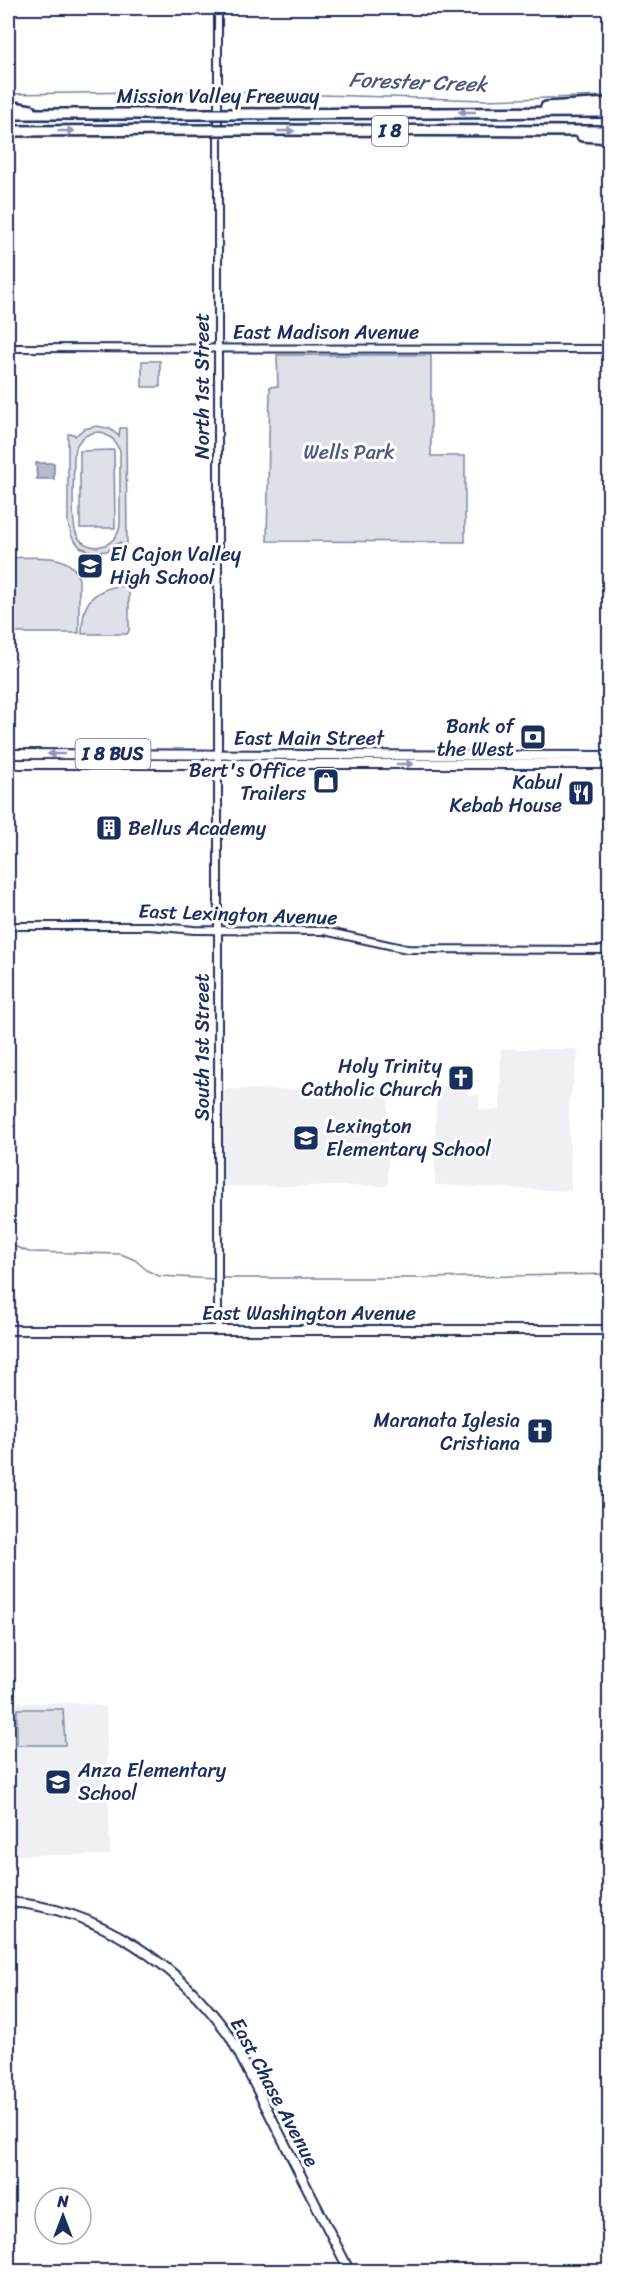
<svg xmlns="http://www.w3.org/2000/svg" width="617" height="2279" viewBox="0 0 617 2279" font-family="Sriracha,sans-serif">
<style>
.built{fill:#eff0f4}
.green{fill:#dee1e7;stroke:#7c88a2;stroke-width:1.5;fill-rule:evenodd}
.water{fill:#b5bbca;stroke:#77839f;stroke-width:1.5}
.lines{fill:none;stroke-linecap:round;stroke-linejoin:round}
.stream{stroke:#77839f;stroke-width:1.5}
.minor-casing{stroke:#1b2f5e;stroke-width:10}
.major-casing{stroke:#1b2f5e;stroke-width:12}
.highway-casing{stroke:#1b2f5e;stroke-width:14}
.minor{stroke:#fff;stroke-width:6}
.major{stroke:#fff;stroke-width:8}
.highway{stroke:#fff;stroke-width:9}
.highway-bridge-casing{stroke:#1b2f5e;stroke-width:14;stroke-linecap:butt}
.highway-bridge{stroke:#fff;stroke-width:9}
.oneway{fill:#8d97ae}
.labels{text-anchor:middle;stroke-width:6;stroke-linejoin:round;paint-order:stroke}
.shield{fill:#fff;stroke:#5f6d8e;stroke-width:1.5}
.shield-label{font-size:18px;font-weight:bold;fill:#1b2f5e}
.street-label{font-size:20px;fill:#1b2f5e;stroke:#fff}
.park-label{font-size:20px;fill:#4c5c80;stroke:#fff}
.poi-label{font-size:20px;fill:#1b2f5e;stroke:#fff;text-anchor:end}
.water-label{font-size:21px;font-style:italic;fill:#49597e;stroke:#fff}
</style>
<rect width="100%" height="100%" fill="#fff"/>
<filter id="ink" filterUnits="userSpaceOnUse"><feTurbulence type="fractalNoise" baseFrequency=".0167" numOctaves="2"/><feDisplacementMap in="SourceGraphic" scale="12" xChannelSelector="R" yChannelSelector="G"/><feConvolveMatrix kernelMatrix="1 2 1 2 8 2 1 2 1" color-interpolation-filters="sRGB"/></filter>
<g filter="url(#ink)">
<g class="built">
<path d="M 501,1049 L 579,1049 L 569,1103 L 571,1191 L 435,1185 L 436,1086 L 467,1086 L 468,1095 L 479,1095 L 479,1110 L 500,1110 Z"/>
<path d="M 224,1089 L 388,1090 L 388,1186 L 223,1186 Z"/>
<path d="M 8,1703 L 86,1703 L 106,1707 L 110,1855 L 8,1855 Z"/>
</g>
<g class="green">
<path d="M 277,355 L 431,355 L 431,456 L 465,456 L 465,542 L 267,541 L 270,387 L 278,386 Z"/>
<rect x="142" y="361" width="18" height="26"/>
<path d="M 97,426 L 110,429 L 119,436 L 120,428 L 126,428 L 127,544 L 121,544 L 120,542 L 107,551 L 93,552 L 80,547 L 72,537 L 68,524 L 68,434 L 74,434 L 75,436 L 84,429 ZM 101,432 L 113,439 L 120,451 L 120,524 C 118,550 82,556 75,530 C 71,513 74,474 74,455 C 76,440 86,432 101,432 Z"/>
<path d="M 114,450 L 115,528 L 80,528 L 80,451 Z"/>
<path d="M 8,558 C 30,558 73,550 79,580 L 79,633 L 10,633 L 8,631 Z"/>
<path d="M 117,586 L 129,586 L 129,631 L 127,634 L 82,634 C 82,607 88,592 117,586 Z"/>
<path d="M 17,1709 L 63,1709 L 65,1745 L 17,1745 Z"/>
</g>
<path class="water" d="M 36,463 L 54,463 L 54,479 L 37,479 Z"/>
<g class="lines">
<g class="stream">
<path d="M 225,92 L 486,100 L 610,96"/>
<path d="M 8,94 L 211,91"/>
<path d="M 8,1239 L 16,1247 L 29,1252 L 121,1254 L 135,1260 L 148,1271 L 159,1276 L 216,1279"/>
<path d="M 221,1278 L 425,1278 L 610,1274"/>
</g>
<defs>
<g id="minor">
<path d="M 218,8 L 218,1330"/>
<path d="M 8,348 L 610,349"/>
<path d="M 8,926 L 150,926 L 194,930 L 324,931 L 407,949 L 610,950"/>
</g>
<g id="major">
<path d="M 8,754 L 610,756"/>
<path d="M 8,764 L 610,764"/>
<path d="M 8,1330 L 610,1330"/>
<path d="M 8,1902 C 98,1908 180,1965 231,2038 L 350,2272"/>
</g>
<g id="highway">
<path d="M 8,106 L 31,110"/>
<path d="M 546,107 L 610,103"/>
<path d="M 8,114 L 210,114"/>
<path d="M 227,114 L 610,112"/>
<path d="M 227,130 L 610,131"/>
<path d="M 8,131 L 211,130"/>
<path d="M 582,136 L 610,138"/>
</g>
</defs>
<use href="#minor" class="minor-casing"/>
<use href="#major" class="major-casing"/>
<use href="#highway" class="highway-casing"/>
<use href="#minor" class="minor"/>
<use href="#major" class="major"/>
<use href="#highway" class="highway"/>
<defs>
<g id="highway-bridge">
<path d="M 210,114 L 227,114"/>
<path d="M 211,130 L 227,130"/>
</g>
</defs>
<use href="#highway-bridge" class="highway-bridge-casing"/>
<use href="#highway-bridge" class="highway-bridge"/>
</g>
<defs><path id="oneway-solid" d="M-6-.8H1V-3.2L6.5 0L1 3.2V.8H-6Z" transform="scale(1.5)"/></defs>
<g class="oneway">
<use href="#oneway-solid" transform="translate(467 112) rotate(180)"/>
<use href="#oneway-solid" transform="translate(66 131)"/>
<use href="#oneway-solid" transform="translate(286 131)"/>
<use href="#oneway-solid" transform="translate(56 754) rotate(180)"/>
<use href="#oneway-solid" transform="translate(405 764)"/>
</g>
</g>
<defs>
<symbol id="school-square" viewBox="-11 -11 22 22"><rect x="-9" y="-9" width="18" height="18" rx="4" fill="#1b2f5e" stroke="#fff"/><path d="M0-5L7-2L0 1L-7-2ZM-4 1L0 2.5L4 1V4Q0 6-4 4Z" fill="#fff"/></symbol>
<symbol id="bank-square" viewBox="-11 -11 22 22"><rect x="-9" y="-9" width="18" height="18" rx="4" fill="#1b2f5e" stroke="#fff"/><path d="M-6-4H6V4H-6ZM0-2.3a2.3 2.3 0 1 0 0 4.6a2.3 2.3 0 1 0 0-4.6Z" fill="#fff"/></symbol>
<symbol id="shop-square" viewBox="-11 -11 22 22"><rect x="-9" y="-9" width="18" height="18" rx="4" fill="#1b2f5e" stroke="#fff"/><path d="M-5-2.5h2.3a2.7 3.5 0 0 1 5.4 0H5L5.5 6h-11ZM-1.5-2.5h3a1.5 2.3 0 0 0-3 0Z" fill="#fff"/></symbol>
<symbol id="restaurant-square" viewBox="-11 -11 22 22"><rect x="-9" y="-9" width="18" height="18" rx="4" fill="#1b2f5e" stroke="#fff"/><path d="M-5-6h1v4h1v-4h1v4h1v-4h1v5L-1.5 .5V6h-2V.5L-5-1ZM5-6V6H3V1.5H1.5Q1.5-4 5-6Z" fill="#fff"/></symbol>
<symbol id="building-square" viewBox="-11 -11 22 22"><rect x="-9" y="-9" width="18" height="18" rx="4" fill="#1b2f5e" stroke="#fff"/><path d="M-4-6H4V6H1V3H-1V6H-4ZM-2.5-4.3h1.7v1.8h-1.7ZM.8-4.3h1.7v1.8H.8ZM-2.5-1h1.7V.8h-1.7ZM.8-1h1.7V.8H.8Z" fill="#fff"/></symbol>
<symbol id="church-square" viewBox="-11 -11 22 22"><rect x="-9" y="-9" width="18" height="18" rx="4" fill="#1b2f5e" stroke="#fff"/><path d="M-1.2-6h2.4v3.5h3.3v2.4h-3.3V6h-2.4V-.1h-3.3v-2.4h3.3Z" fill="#fff"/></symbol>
</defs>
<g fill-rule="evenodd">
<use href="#school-square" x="75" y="551" width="30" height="30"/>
<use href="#bank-square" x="518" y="722" width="30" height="30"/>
<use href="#shop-square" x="311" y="766" width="30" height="30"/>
<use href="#restaurant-square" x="566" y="778" width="30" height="30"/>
<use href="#building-square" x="94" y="813" width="30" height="30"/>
<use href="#church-square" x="446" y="1063" width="30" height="30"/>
<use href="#school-square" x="291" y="1123" width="30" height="30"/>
<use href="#church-square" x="525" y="1416" width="30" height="30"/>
<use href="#school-square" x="43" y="1767" width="30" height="30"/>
</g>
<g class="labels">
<g class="shield">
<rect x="372" y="116" width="36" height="30" rx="4.5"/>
<rect x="75.5" y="739" width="75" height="30" rx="4.5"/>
</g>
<g class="shield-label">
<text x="390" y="137">I 8</text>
<text x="113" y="760">I 8 BUS</text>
</g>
<g class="street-label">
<text x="218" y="103">Mission Valley Freeway</text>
<text x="326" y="339">East Madison Avenue</text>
<text transform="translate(202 386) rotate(-90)" y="7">North 1st Street</text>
<text x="309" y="745">East Main Street</text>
<text transform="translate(238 914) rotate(2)" y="7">East Lexington Avenue</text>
<text transform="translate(202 1047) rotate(-90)" y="7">South 1st Street</text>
<text x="309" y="1320">East Washington Avenue</text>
<text transform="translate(275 2092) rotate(62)" y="7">East Chase Avenue</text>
</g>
<g class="park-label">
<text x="349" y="459">Wells Park</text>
</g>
<g class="poi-label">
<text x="110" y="561" text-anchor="start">El Cajon Valley<tspan x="110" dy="23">High School</tspan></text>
<text x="514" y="733">Bank of<tspan x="514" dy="23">the West</tspan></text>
<text x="306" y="777">Bert's Office<tspan x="306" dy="23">Trailers</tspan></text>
<text x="562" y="789">Kabul<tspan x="562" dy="23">Kebab House</tspan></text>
<text x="128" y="835" text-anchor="start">Bellus Academy</text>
<text x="442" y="1073">Holy Trinity<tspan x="442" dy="23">Catholic Church</tspan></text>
<text x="326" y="1133" text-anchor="start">Lexington<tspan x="326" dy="23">Elementary School</tspan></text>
<text x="520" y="1427">Maranata Iglesia<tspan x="520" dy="23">Cristiana</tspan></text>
<text x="78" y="1777" text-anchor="start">Anza Elementary<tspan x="78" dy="23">School</tspan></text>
</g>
<g class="water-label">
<text transform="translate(418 82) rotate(2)" y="7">Forester Creek</text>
</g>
</g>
<rect width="617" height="2279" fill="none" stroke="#fff" stroke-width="30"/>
<rect x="15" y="15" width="587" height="2249" fill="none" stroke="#1b2f5e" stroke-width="2" filter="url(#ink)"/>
<g transform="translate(63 2216)"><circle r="28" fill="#ffffff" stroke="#a4acbf" stroke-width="1.5"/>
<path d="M0-4.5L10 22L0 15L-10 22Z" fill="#1b2f5e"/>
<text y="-9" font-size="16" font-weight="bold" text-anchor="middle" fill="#1b2f5e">N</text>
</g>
</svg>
